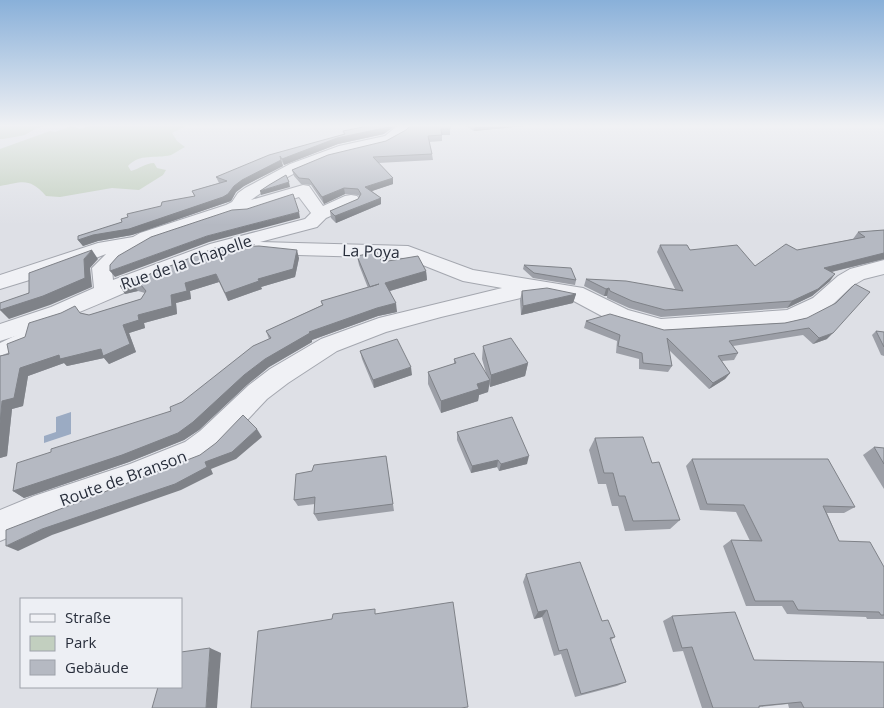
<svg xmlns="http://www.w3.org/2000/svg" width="884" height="708" viewBox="0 0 884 708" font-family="'Open Sans',sans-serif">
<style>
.green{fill:#c2cfbf}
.water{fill:#9babc3}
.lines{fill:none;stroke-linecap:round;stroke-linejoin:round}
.pedestrian-casing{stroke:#a4a7af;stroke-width:2}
.minor-casing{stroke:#a4a7af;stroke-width:2}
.pedestrian{fill:#f0f1f5;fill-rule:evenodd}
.minor{fill:#f0f1f5;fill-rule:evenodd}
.wall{fill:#9c9fa7}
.shaded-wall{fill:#7f8288}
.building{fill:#b5b9c2;stroke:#7f8288}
.labels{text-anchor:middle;stroke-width:4;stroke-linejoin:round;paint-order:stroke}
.street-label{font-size:16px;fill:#282e3b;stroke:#edeff4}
</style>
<rect width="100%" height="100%" fill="#dee0e6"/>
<g class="green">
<path d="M 0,126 L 44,126 L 35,129 L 25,135 L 3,139 L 0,139 Z"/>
<path d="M 72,126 L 80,129 L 90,126 L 186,126 L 172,133 L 177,141 L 185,147 C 181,149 175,153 171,155 C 155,159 140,153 128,166 L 131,171 C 139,169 146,163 154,163 L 157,168 L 166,170 L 163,175 L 139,190 L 112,188 L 60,197 L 46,196 C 29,177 23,182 0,186 L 0,149 L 50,131 L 55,132 Z"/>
</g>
<path class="water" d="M 71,412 L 71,434 L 44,443 L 44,436 L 56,432 L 56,417 Z"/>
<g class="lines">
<defs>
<path id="pedestrian" d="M 27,330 L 33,332 L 35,336 L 32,343 L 0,356 L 0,343 Z"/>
<path id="minor" d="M 397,126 L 413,126 C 395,152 357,149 329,159 C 302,168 274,183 251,200 L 303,185 L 309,186 L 323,206 L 345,196 L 351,195 L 357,196 L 360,200 L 357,204 L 326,218 L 317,227 L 260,242 L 408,246 L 473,270 L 583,288 L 628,310 L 661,319 L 787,310 L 813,298 L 838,276 L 850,269 L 884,260 L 884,274 L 864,279 L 852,286 L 829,308 L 801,323 L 780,328 L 661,335 L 613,322 L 570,299 L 545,295 L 525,297 L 441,317 L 386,332 L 337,351 L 288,383 L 267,399 L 220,449 L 205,460 L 142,486 L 40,524 L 0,541 L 0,510 L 34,496 L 130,464 L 185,442 L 200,431 L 249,385 L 270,369 L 321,339 L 379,318 L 502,288 L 463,281 L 405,258 L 262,254 L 255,252 L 252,248 L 255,244 C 167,268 87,315 0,341 L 0,324 L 51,307 L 94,288 L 92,268 L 106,254 L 72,267 L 0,289 L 0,275 L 98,243 L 133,237 L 140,233 L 226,205 L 232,202 L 238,193 L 245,188 L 290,164 L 339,146 L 385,136 ZM 299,197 L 311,213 L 305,219 L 210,244 L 113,280 L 112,270 L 121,261 L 154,241 L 234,214 L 249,213 Z"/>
</defs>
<use href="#pedestrian" class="pedestrian-casing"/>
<use href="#minor" class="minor-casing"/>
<use href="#pedestrian" class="pedestrian"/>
<use href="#minor" class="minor"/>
</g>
<g class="wall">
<path d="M 450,126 L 450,135 L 442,135 L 442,141 L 429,142 L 432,154 L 433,160 L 378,163 L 393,184 L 372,191 L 381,198 L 381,204 L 336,223 L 331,218 L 330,211 L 358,199 L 359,196 L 358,195 L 345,194 L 324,204 L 311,185 L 301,184 L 294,176 L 292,170 L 386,141 L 406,130 Z"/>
<path d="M 466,126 L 524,126 L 474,131 Z"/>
<path d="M 343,131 L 384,134 L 338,144 L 284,165 L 282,162 L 283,166 L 244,186 L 236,192 L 231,201 L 225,203 L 132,235 L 98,241 L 83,246 L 78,240 L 122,222 L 195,197 L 192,191 L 219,183 L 216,177 L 344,134 Z"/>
<path d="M 884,230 L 884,259 L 832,272 L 830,281 L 812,296 L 787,308 L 661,317 L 629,308 L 607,298 L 607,296 L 604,296 L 584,286 L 586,279 L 675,289 L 657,252 L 660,245 L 690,250 L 755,266 L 797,250 L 853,239 L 858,232 Z"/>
<path d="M 215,248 L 299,258 L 295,277 L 261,287 L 262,289 L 228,301 L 219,282 L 190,291 L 191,299 L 176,303 L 177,314 L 144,323 L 145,328 L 129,333 L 136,352 L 109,364 L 104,358 L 67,366 L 64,363 L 28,376 L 23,406 L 12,409 L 7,456 L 0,458 L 0,356 L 9,354 L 81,313 L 89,315 L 141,299 L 145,293 L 138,291 L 125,294 L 120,286 Z"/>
<path d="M 357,256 L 426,271 L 427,280 L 390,291 L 397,312 L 378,316 L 312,340 L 312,342 L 269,367 L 248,384 L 199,430 L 184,440 L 129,462 L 24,498 L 13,491 L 171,411 L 182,402 L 269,339 L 266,331 L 322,305 L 321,301 L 368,288 L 359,265 Z"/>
<path d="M 524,265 L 576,280 L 575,285 L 533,278 L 523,269 Z"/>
<path d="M 522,291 L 576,294 L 573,303 L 521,315 L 520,300 Z"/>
<path d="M 807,318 L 827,339 L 813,344 L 803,335 L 733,346 L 738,353 L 734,360 L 722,361 L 730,373 L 725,379 L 709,389 L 669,350 L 672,366 L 668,372 L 639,369 L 639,359 L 616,353 L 617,341 L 584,328 L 586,321 L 664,330 L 785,323 Z"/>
<path d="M 876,331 L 884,332 L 884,356 L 881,355 L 872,335 Z"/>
<path d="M 483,346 L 528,363 L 525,376 L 490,387 L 489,384 L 488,392 L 479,395 L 478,401 L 441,413 L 428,384 L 428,372 L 454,364 L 454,359 L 486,373 L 482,359 Z"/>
<path d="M 360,351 L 412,375 L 374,388 L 362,359 Z"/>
<path d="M 457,432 L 527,464 L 499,471 L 497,467 L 471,473 L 457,440 Z"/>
<path d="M 595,438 L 652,463 L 680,520 L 670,529 L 625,531 L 618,506 L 612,506 L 606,484 L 598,484 L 589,450 Z"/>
<path d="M 874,447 L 884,448 L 884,489 L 863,455 Z"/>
<path d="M 386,456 L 394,511 L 318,521 L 314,514 L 315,504 L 298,506 L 294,500 L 312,471 Z"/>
<path d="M 692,459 L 855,507 L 844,513 L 827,513 L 839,541 L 884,567 L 884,619 L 867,619 L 866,617 L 787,614 L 782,606 L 746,606 L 723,546 L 731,540 L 750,541 L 736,512 L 700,510 L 686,466 Z"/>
<path d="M 526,574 L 602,621 L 615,637 L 611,640 L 626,682 L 617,686 L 575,697 L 561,654 L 554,656 L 542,617 L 534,619 L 523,582 Z"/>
<path d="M 672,616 L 754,660 L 884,708 L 789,708 L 788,704 L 759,707 L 759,708 L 702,708 L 683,651 L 673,652 L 663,621 Z"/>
</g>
<g class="shaded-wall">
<path d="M 387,126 L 395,126 L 384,134 L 338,144 L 284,165 L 282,159 L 337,138 Z"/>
<path d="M 475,126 L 524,126 L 474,131 Z"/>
<path d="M 281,160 L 283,166 L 244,186 L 236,192 L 231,201 L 225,203 L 132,235 L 98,241 L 83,246 L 78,240 L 234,186 L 242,180 Z"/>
<path d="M 393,178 L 393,184 L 366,193 L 365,187 Z"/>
<path d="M 289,182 L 290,187 L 261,195 L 260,191 Z"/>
<path d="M 344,188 L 345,194 L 324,204 L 322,197 Z"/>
<path d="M 381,198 L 381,204 L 336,223 L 335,216 Z"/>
<path d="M 299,212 L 300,218 L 209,242 L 115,277 L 110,271 L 207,236 Z"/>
<path d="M 92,250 L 98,259 L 90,268 L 92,287 L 50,305 L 9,319 L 0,310 L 84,259 Z"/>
<path d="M 297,250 L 299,258 L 295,277 L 261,287 L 262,289 L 228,301 L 225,293 L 258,279 Z"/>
<path d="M 884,253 L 884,259 L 818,275 L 824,268 Z"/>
<path d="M 426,271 L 427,280 L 386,292 L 385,283 Z"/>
<path d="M 216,274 L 219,282 L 190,291 L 191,299 L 176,303 L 177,314 L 144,323 L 145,328 L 129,333 L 136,352 L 109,364 L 104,358 L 67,366 L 64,363 L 28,376 L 23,406 L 12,409 L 7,456 L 0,458 L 0,424 L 2,401 L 20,368 L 123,325 L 138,315 L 171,295 L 185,283 Z"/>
<path d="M 835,274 L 830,281 L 812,296 L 787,308 L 792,301 Z"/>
<path d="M 132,283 L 138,291 L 125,294 L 120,286 Z"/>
<path d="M 609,288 L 607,296 L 604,296 L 606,289 Z"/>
<path d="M 576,294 L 573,303 L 521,315 L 523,306 Z"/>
<path d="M 396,303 L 397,312 L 378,316 L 312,340 L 312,342 L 269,367 L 248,384 L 199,430 L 184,440 L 129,462 L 24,498 L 13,491 L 244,375 L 265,359 L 309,332 L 377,308 Z"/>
<path d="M 833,333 L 827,339 L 813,344 L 819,338 Z"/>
<path d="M 528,363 L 525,376 L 490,387 L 491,375 Z"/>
<path d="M 411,367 L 412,375 L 374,388 L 373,380 Z"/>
<path d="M 730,373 L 725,379 L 709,389 L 713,383 Z"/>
<path d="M 490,380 L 488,392 L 479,395 L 478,401 L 441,413 L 441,401 L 477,384 Z"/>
<path d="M 257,429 L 262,437 L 236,459 L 211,469 L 213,474 L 181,490 L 52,535 L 18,551 L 6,546 L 42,529 L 205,462 Z"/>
<path d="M 529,456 L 527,464 L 499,471 L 501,464 Z"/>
<path d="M 498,460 L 497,467 L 471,473 L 472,466 Z"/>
<path d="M 547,610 L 542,617 L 534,619 L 538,612 Z"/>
<path d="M 210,648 L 221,653 L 217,708 L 206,708 Z"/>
</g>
<g class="building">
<path d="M 368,126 L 387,126 L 384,128 L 337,138 L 282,159 L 280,156 L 281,160 L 242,180 L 234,186 L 228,194 L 223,197 L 129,229 L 93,235 L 78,240 L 78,236 L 122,222 L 121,219 L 128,217 L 127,214 L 161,206 L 162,202 L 195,196 L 192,191 L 227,181 L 216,177 L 269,155 L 345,134 L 343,131 Z"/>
<path d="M 410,126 L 450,126 L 450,129 L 441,129 L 442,135 L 428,136 L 432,154 L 373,157 L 393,178 L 365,187 L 381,198 L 335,216 L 330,211 L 358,199 L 361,194 L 358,189 L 344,188 L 322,197 L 309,179 L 299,178 L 292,170 L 328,155 L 386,141 L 406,130 Z"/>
<path d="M 286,175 L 289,182 L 260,191 L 269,185 Z"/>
<path d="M 293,194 L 299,212 L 207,236 L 110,271 L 110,265 L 118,256 L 151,237 L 232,210 L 247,209 Z"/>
<path d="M 884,230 L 884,253 L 824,268 L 835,274 L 818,289 L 792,301 L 665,310 L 632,301 L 610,291 L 609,288 L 606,289 L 586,279 L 626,281 L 683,291 L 660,245 L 687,245 L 690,250 L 737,245 L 755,266 L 786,244 L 797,250 L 865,237 L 858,232 Z"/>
<path d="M 259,246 L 297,250 L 293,269 L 258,279 L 259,281 L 225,293 L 216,274 L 185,283 L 187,291 L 171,295 L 172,306 L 138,315 L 139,320 L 123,325 L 130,344 L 103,356 L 101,349 L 60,359 L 59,355 L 20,368 L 14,398 L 2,401 L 0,424 L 0,356 L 9,354 L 7,344 L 25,337 L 29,323 L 61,313 L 75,306 L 80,313 L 89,315 L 141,299 L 146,291 L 141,285 L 132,283 L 120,286 L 215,248 Z"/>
<path d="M 92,250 L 84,259 L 85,278 L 43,296 L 0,310 L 0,303 L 29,293 L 29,273 Z"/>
<path d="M 377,252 L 382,262 L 418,256 L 426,271 L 385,283 L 396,303 L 377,308 L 309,332 L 310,333 L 265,359 L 244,375 L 193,422 L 178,433 L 122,455 L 13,491 L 17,463 L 51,452 L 51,449 L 171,411 L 170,407 L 182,402 L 253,346 L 271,338 L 266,331 L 323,305 L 321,301 L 379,284 L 370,287 L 357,256 Z"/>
<path d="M 524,265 L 571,268 L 576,280 L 534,273 Z"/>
<path d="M 855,284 L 870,292 L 833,333 L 819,338 L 809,328 L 729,341 L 738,353 L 718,356 L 730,373 L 713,383 L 667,338 L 672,366 L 643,363 L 642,353 L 618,346 L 620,335 L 586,321 L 610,314 L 664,330 L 785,323 L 807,318 L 836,303 Z"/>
<path d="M 547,288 L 576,294 L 523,306 L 522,291 Z"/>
<path d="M 876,331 L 884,332 L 884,347 Z"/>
<path d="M 511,338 L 528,363 L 491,375 L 483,346 Z"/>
<path d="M 397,339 L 411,367 L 373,380 L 360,351 Z"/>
<path d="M 474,353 L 490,380 L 477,384 L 479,389 L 441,401 L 428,372 L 456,363 L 454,359 Z"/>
<path d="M 243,415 L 257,429 L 232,452 L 205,462 L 207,467 L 175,484 L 42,529 L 6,546 L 6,530 L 200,455 L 216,443 Z"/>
<path d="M 512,417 L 529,456 L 501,464 L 498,460 L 472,466 L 457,432 Z"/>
<path d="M 643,437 L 652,463 L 659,462 L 680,520 L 633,521 L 625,496 L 619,496 L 613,473 L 604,473 L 595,438 Z"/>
<path d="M 874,447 L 884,448 L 884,464 Z"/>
<path d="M 386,456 L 393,504 L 314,514 L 315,497 L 294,500 L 296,474 L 312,471 L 314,465 Z"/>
<path d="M 692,459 L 828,459 L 855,507 L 823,506 L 839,541 L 870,542 L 884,567 L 884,615 L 881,615 L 879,612 L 798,610 L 793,601 L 755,601 L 731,540 L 762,541 L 744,505 L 707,504 Z"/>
<path d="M 580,562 L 602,621 L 608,620 L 615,637 L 610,638 L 626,682 L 581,694 L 567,649 L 559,651 L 547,610 L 538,612 L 526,574 Z"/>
<path d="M 453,602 L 468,707 L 461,708 L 251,708 L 258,631 L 332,619 L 333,614 L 375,609 L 375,614 Z"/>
<path d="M 735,612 L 754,660 L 884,662 L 884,708 L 804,708 L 801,702 L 759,706 L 759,708 L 713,708 L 692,647 L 682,648 L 672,616 Z"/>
<path d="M 210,648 L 206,708 L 152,708 L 158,687 L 181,687 L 181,652 Z"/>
</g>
<linearGradient id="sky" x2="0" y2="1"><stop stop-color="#89b0d9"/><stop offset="0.56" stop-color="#f0f1f4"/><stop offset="1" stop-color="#f0f1f4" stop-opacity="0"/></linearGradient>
<rect width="884" height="225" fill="url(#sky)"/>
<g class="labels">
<g class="street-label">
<text transform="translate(371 251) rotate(2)" y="6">La Poya</text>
<text transform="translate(186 262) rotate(-19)" y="6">Rue de la Chapelle</text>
<text transform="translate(123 478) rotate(-20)" y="6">Route de Branson</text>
</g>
</g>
<rect x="20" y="598" width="162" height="90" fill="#edeff4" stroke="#9ea2aa"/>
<rect x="30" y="614" width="25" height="8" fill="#f0f1f5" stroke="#9ea2aa"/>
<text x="65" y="623" font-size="15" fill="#282e3b">Straße</text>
<rect x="30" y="636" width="25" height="15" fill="#c2cfbf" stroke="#9ea2aa"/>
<text x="65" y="648" font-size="15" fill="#282e3b">Park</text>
<rect x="30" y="660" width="25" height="15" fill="#b5b9c2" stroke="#9ea2aa"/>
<text x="65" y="673" font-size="15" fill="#282e3b">Gebäude</text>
</svg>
